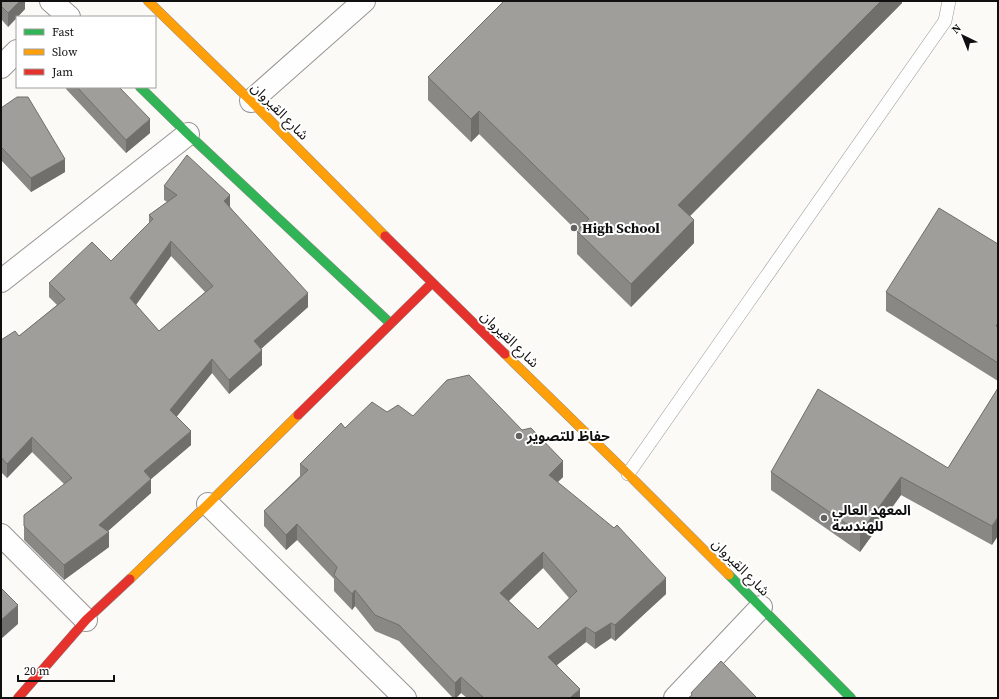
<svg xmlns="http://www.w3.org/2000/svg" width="999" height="699" viewBox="0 0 999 699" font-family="'Source Serif 4','Noto Sans Arabic',serif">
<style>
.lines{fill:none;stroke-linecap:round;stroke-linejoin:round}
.lane-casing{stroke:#969594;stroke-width:14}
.street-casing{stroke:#969594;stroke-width:24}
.fast-casing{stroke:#8d8c8a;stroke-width:10}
.slow-casing{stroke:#8d8c8a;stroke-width:10}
.jam-casing{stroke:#8d8c8a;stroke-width:10}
.lane{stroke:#fffefe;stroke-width:13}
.street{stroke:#fffefe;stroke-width:22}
.fast{stroke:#30b455;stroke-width:9}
.slow{stroke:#ff9f0a;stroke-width:9}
.jam{stroke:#e5322d;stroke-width:9}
.wall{fill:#8a8885;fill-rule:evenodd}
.shaded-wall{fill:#706f6c}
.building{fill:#a09e9b;stroke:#706f6c;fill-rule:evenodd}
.poi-dot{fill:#636260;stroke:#fff;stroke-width:1.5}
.labels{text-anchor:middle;stroke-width:4;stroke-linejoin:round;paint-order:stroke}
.street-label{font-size:14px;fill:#101010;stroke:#fff}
.poi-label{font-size:14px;font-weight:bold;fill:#101010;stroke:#fff;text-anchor:start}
</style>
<rect width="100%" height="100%" fill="#fcfaf6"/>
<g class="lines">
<defs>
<path id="lane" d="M 628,474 L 945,21 L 949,1"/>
<g id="street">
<path d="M 51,1 L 69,17"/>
<path d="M 1,67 L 17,51"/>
<path d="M 251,101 L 364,1"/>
<path d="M 1,281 L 188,134"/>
<path d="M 208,504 L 405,698"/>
<path d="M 1,535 L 86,620"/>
<path d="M 675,698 L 761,607"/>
</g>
<g id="fast">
<path d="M 140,87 L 188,134 L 390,323"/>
<path d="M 729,575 L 851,698"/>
</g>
<g id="slow">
<path d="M 148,1 L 251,101 L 385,236"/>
<path d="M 505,354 L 628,474 L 729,575"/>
<path d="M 130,579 L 208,504 L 298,415"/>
</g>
<g id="jam">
<path d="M 385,236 L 505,354"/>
<path d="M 298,415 L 432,283"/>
<path d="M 18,698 L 86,620 L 130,579"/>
</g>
</defs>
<use href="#lane" class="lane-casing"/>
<use href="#street" class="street-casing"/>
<use href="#fast" class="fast-casing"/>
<use href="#slow" class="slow-casing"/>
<use href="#jam" class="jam-casing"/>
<use href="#lane" class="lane"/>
<use href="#street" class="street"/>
<use href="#fast" class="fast"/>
<use href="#slow" class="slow"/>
<use href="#jam" class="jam"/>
</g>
<g class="wall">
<path d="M 1,1 L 25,1 L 25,9 L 8,27 L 1,19 Z"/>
<path d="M 902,1 L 902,3 L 690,216 L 694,243 L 631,307 L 577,254 L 577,231 L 479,134 L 471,142 L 428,100 L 428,77 Z"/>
<path d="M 66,87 L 119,87 L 150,133 L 126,153 L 66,89 Z"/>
<path d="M 1,108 L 65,172 L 31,192 L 1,160 Z"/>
<path d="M 164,186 L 230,207 L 308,307 L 261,349 L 262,365 L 229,394 L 212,373 L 176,417 L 191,445 L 151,479 L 151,493 L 108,531 L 109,547 L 64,580 L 24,540 L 24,515 L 64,484 L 32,452 L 7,478 L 1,472 L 1,340 L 19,336 L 57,305 L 49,297 L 49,283 L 111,261 L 149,223 L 149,215 L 167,202 L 164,200 ZM 171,256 L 205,292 L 159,331 L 136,305 Z"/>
<path d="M 998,244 L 998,381 L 886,311 L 886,292 Z"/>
<path d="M 998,388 L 992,545 L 901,495 L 860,552 L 771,490 L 771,472 L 948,468 Z"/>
<path d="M 387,412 L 413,416 L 563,477 L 558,482 L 666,594 L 615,641 L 611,638 L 595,649 L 586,642 L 557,665 L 580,698 L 467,698 L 461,693 L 456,698 L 453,698 L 399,641 L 375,631 L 355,606 L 352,610 L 334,591 L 334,579 L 297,540 L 286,550 L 264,526 L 264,511 L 300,476 L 300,464 L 345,428 ZM 543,568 L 569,598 L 538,629 L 509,601 Z"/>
</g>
<g class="shaded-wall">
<path d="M 20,1 L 25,1 L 25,9 L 8,27 L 8,13 Z"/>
<path d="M 881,1 L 902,1 L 902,3 L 678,228 L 678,205 Z"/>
<path d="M 479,111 L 479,134 L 471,142 L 471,119 Z"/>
<path d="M 150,119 L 150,133 L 126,153 L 126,140 Z"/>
<path d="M 65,159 L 65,172 L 31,192 L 31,178 Z"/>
<path d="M 230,195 L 230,210 L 224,201 Z"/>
<path d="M 694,220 L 694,243 L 631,307 L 631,284 Z"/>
<path d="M 171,241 L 171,256 L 130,313 L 130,298 Z"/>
<path d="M 308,293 L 308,307 L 254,355 L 254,341 Z"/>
<path d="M 262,350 L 262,365 L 229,394 L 229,380 Z"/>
<path d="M 212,359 L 212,373 L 170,425 L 170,410 Z"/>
<path d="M 191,431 L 191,445 L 144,485 L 144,471 Z"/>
<path d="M 32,437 L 32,452 L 7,478 L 7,464 Z"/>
<path d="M 563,461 L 563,477 L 549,490 L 549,475 Z"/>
<path d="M 901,477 L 901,495 L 860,552 L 860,533 Z"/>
<path d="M 151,479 L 151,493 L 99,539 L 99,525 Z"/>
<path d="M 998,517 L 998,536 L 992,545 L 992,526 Z"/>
<path d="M 297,524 L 297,540 L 286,550 L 286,535 Z"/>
<path d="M 109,532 L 109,547 L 64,580 L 64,565 Z"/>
<path d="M 543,552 L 543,568 L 500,609 L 500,593 Z"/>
<path d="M 666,578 L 666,594 L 615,641 L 615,625 Z"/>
<path d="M 355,590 L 355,606 L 352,610 L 352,594 Z"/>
<path d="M 18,605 L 18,624 L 1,639 L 1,620 Z"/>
<path d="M 611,623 L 611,638 L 595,649 L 595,633 Z"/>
<path d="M 586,627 L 586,642 L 548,672 L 548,657 Z"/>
<path d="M 461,677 L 461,693 L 456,698 L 455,698 L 455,683 Z"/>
<path d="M 580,689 L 580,698 L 570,698 Z"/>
</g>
<g class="building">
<path d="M 1,1 L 20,1 L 8,13 L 1,6 Z"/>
<path d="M 504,1 L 881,1 L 678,205 L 694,220 L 631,284 L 577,231 L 589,219 L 479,111 L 471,119 L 428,77 Z"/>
<path d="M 77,87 L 119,87 L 150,119 L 126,140 Z"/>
<path d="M 17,97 L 28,97 L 65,159 L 31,178 L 1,147 L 1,108 Z"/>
<path d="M 187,155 L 230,195 L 224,201 L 308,293 L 254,341 L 262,350 L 229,380 L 212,359 L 170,410 L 191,431 L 144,471 L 151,479 L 99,525 L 109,532 L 64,565 L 24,526 L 24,515 L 72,478 L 32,437 L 7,464 L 1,457 L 1,340 L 15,331 L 19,336 L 65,299 L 49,283 L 92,242 L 111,261 L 153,219 L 149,215 L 177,195 L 164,186 ZM 171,241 L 213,286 L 159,331 L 130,298 Z"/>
<path d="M 939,208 L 998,244 L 998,323 L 996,326 L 998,327 L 998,363 L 886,292 Z"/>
<path d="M 469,375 L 522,430 L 531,428 L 563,461 L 549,475 L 614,528 L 617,525 L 666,578 L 615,625 L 611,623 L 595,633 L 586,627 L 548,657 L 580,689 L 570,698 L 484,698 L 461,677 L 455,683 L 399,625 L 375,615 L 355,590 L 352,594 L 334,575 L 337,567 L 297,524 L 286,535 L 264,511 L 308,470 L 300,464 L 341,423 L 345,428 L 372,402 L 387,412 L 398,405 L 413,416 L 447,380 ZM 543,552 L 577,591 L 538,629 L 500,593 Z"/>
<path d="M 998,388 L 998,517 L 992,526 L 901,477 L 860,533 L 771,472 L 818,389 L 948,468 Z"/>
<path d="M 1,588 L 18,605 L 1,620 Z"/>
<path d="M 721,661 L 757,698 L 688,698 L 692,695 L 691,693 Z"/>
</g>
<g class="poi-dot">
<circle cx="574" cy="228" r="4"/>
<circle cx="519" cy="436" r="4"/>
<circle cx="824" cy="518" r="4"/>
</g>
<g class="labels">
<g class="street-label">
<text transform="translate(280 111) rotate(45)" y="5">شارع القيروان</text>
<text transform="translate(510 339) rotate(44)" y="5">شارع القيروان</text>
<text transform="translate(741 567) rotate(45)" y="5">شارع القيروان</text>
</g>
<g class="poi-label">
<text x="582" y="233">High School</text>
<text x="527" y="441">حفاظ للتصوير</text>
<text x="832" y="515">المعهد العالي<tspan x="832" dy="16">للهندسة</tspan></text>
</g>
</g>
<rect width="999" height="699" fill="none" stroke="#101010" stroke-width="4"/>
<rect x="16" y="16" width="140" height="72" fill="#ffffff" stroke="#9f9f9f"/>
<rect x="24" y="29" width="20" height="6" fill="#30b455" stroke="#9f9f9f"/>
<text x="52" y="36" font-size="12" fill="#101010">Fast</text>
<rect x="24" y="49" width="20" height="6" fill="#ff9f0a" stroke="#9f9f9f"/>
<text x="52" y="56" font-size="12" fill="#101010">Slow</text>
<rect x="24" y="69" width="20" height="6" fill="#e5322d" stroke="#9f9f9f"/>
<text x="52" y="76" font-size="12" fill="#101010">Jam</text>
<g transform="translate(963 36) rotate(317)" stroke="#ffffff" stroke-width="3" paint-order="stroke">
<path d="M0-3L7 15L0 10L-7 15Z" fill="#101010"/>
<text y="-6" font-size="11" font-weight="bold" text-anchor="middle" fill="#101010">N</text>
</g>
<path d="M18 675v6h96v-6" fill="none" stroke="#101010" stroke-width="2"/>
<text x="24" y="675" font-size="12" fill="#101010" stroke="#ffffff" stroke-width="3" paint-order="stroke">20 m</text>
</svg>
